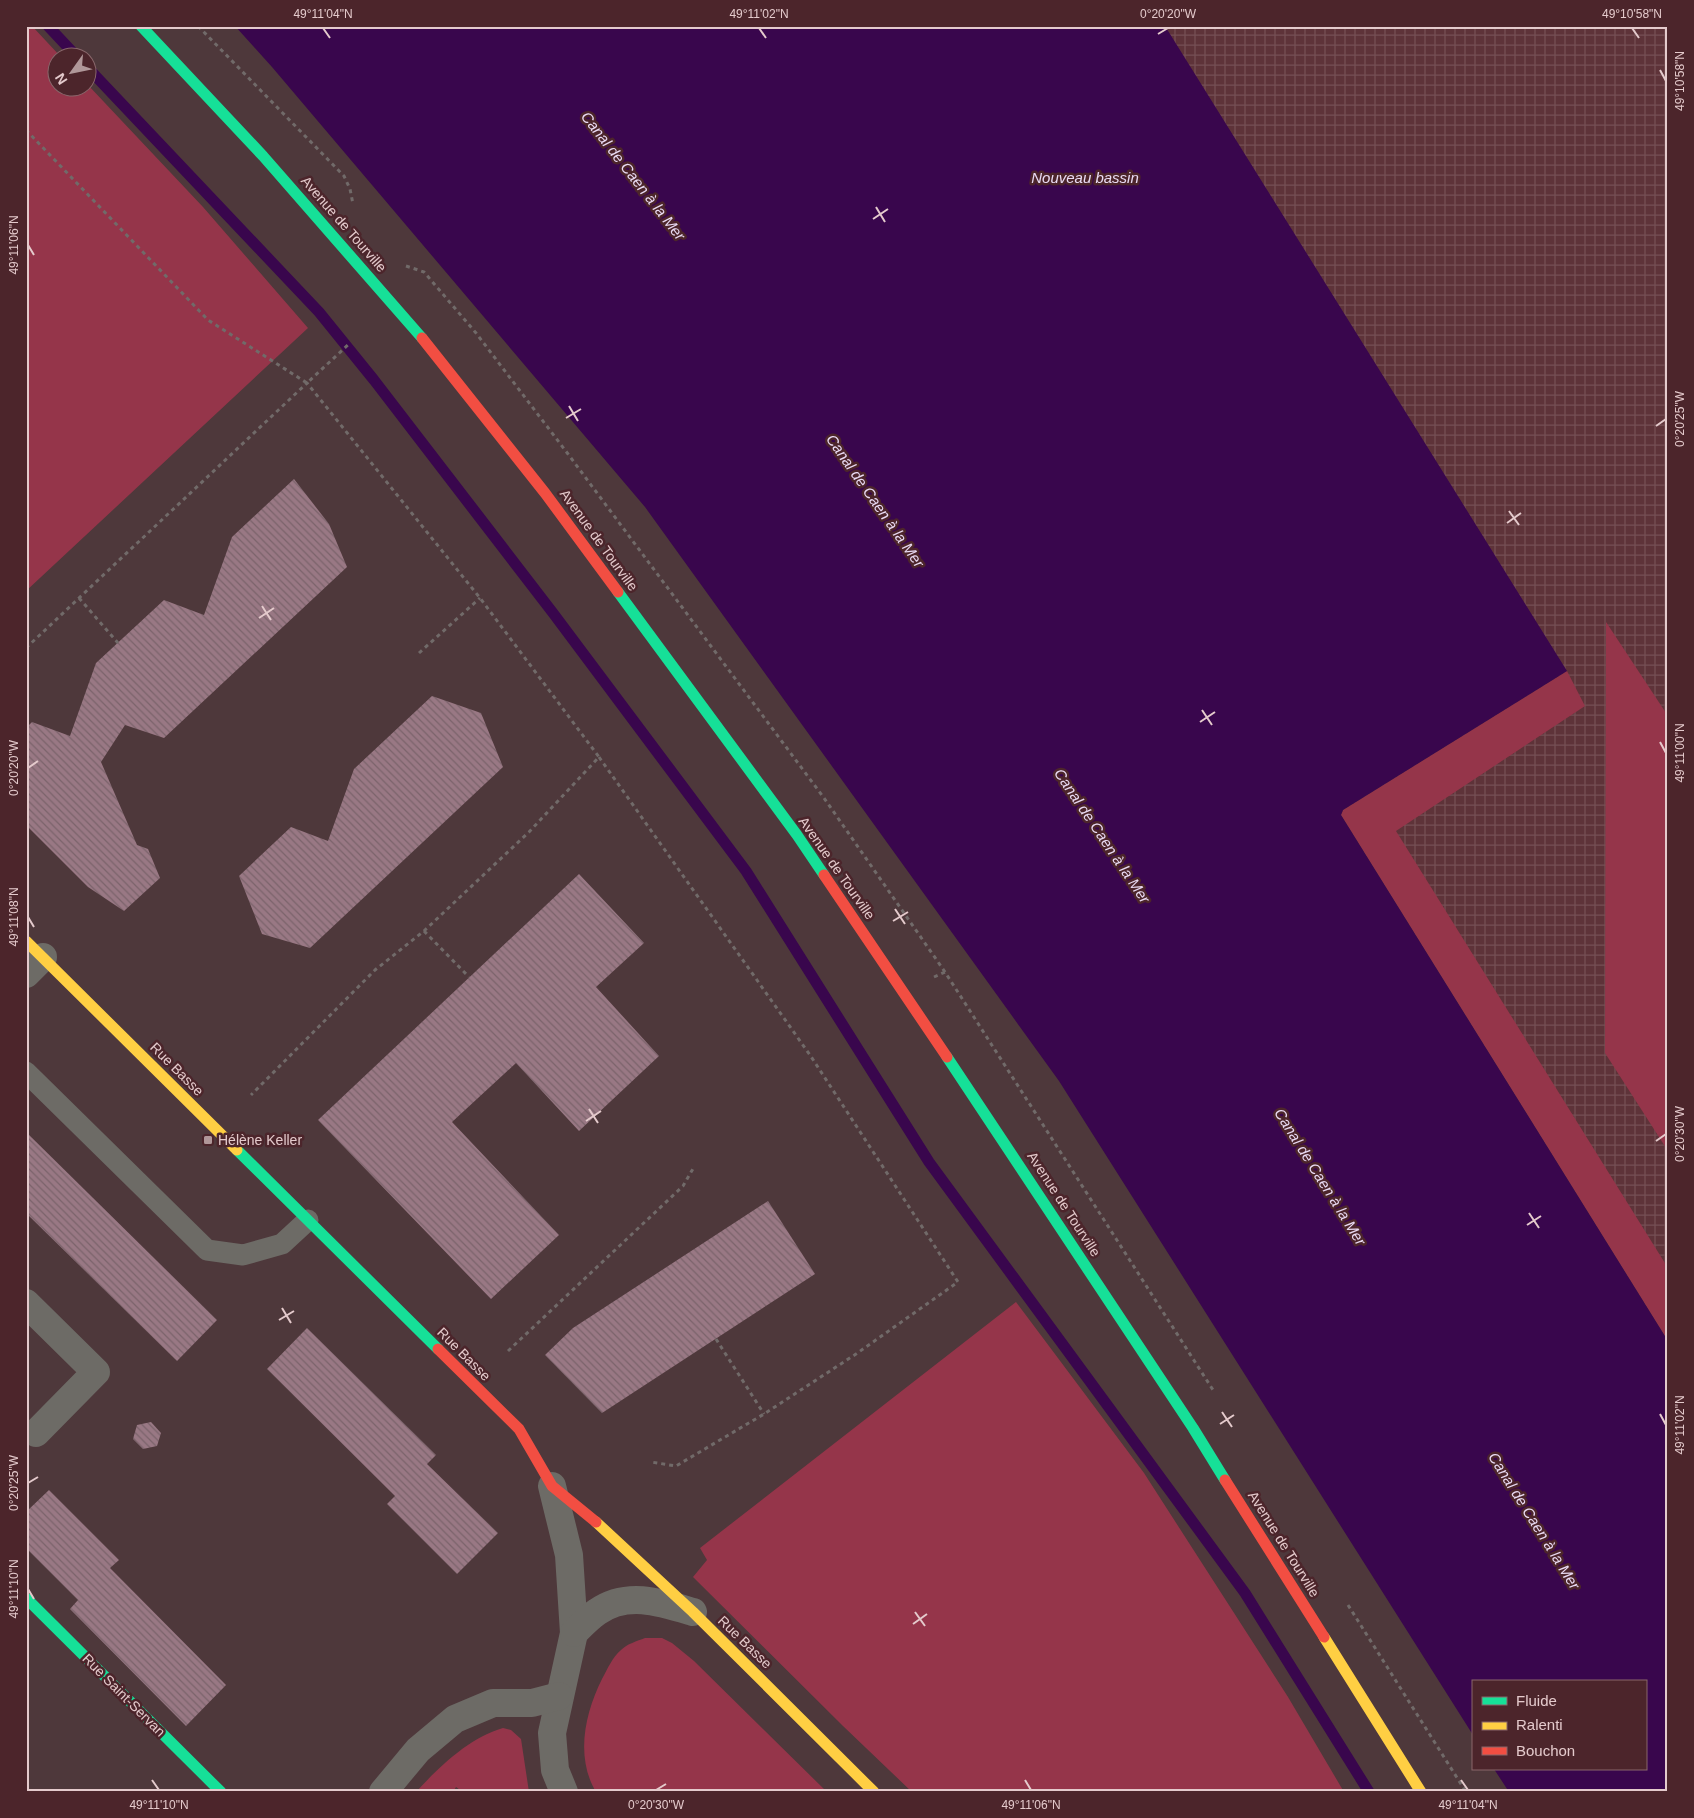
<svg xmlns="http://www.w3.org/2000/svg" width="1694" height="1818" viewBox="0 0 1694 1818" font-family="Helvetica,sans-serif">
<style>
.industrial{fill:url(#industrial-grid)}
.grass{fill:#95354a}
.water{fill:#39064d}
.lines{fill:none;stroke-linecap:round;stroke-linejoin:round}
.stream{stroke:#39064d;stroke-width:11}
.building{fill:url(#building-back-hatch)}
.path{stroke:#716a69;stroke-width:3;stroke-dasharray:4 4;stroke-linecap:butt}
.lane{stroke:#6d6b66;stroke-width:21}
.street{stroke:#6d6b66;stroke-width:28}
.fast{stroke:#16e098;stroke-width:11}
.slow{stroke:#ffcf43;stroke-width:11}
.jam{stroke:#f24e42;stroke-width:11}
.ticks{fill:none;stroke:#e4cacc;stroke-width:2}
.poi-dot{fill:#b09799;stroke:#4c252b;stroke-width:2}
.labels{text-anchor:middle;stroke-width:5;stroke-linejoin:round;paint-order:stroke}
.street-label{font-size:14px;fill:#e4cacc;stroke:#4c252b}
.poi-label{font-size:14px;fill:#e4cacc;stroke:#4c252b;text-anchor:start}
.water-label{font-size:15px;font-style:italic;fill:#eadbf4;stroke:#4c252b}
.neatline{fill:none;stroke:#e4cacc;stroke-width:2}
.ticks-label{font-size:12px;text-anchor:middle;fill:#e4cacc}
</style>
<defs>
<pattern id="industrial-grid" width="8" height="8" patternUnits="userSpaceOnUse" patternTransform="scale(1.25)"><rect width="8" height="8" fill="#5e3339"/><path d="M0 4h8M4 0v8" fill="none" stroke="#754f54"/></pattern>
<pattern id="building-back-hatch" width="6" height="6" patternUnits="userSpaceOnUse" patternTransform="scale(1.25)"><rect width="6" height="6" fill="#997884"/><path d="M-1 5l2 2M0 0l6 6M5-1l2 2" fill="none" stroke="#7b636b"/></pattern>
</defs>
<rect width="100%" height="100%" fill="#4e383b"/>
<path class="industrial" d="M 787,26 L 1668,26 L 1668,1341 L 1341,815 Z"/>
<g class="grass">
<path d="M 26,26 L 32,26 L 61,57 L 58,58 L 58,88 L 88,88 L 88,85 L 203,207 L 308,328 L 26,591 Z"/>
<path d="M 1606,622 L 1668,716 L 1668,1151 L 1605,1053 Z"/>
<path d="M 1567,671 L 1585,706 L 1396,831 L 1668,1268 L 1668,1341 L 1341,815 L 1343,810 Z"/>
<path d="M 1016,1302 L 1144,1473 L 1288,1697 L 1344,1792 L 912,1792 L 843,1726 L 693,1577 L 707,1560 L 700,1548 Z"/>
<path d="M 645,1638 L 662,1638 L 672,1643 L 694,1661 L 827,1792 L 596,1792 C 575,1757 585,1713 602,1679 C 608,1668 612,1658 621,1650 C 627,1644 637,1641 645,1638 Z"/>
<path d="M 503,1728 L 511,1730 L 521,1739 L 529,1792 L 463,1792 L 456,1787 L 453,1792 L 416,1792 C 440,1766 469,1738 503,1728 Z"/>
</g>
<path class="water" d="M 235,26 L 1165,26 L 1567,671 L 1343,810 L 1341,815 L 1668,1341 L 1668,1792 L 1509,1792 L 1494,1769 L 1645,1769 L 1645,1682 L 1473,1682 L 1473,1735 L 1059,1081 L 645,507 L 272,67 Z"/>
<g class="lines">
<g class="stream">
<path d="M 48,26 L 78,58"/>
<path d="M 88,68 L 319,312 L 374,380 L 553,613 L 746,871 L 929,1162 L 1245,1593 L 1369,1792"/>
</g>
</g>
<g class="building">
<path d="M 294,479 L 329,524 L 347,567 L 164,738 L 125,725 L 101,762 L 137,845 L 148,849 L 160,878 L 124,911 L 88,887 L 26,825 L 26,728 L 32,722 L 70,736 L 96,663 L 164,600 L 204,615 L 232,537 Z"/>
<path d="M 432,696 L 481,713 L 503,767 L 310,948 L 262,934 L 239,876 L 291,827 L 328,841 L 354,769 Z"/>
<path d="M 579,874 L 644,943 L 596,987 L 659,1056 L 579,1131 L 516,1063 L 452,1122 L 559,1235 L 491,1299 L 318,1120 Z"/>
<path d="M 26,1132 L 217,1320 L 177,1361 L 26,1213 Z"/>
<path d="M 768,1201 L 815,1274 L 602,1413 L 545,1355 L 573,1328 Z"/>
<path d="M 307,1328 L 436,1455 L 427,1464 L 498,1533 L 457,1574 L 387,1504 L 395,1496 L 267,1369 Z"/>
<path d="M 151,1422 L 161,1433 L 157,1446 L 143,1449 L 133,1439 L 137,1425 Z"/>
<path d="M 49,1490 L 119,1560 L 110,1568 L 226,1685 L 186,1726 L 70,1609 L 78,1600 L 26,1548 L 26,1512 Z"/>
</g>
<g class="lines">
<g class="path">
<path d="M 198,26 L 344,176 L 350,189 L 353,204"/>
<path d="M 26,130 L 208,320 L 307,383 L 350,343"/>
<path d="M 406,266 L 424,272 L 476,333 L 568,454 L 824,798 L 945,972 L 1213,1390"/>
<path d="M 79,598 L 118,643"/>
<path d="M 26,648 L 307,383 L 480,598 L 599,757 L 529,832 L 424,931 L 375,970 L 251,1095"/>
<path d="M 419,653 L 480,598"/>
<path d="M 599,757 L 810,1055 L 958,1282 L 856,1354 L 764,1414 L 676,1466 L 651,1462"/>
<path d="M 424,931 L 469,977"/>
<path d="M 934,977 L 945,972"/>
<path d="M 716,1339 L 764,1414"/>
<path d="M 508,1351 L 683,1186 L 694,1167"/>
<path d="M 1348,1605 L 1466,1792"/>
</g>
<path class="lane" d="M 26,1072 L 207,1250 L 243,1255 L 282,1244 L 308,1220"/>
<g class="street">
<path d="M 26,974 L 43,957"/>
<path d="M 26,1303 L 96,1372 L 36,1433"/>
<path d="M 552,1486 L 569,1555 L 574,1633 L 552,1733 L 555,1770 L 564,1792"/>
<path d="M 574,1633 C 581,1626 588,1618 597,1612 C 627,1591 660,1602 693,1612"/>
<path d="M 383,1792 L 418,1750 L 455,1719 L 493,1703 L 532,1703 L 559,1696"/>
</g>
<g class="fast">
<path d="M 141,26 L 263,156 L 422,338"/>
<path d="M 618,592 L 797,835 L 824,875"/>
<path d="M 947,1057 L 1193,1428 L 1225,1480"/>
<path d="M 237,1150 L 438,1349"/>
<path d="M 26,1598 L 221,1792"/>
</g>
<g class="slow">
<path d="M 26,941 L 237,1150"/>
<path d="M 596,1522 L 693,1612 L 874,1792"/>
<path d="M 1324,1637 L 1421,1792"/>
</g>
<g class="jam">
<path d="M 422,338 L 545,493 L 618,592"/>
<path d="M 824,875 L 947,1057"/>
<path d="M 438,1349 L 519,1429 L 552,1486 L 596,1522"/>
<path d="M 1225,1480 L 1324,1637"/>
</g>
</g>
<path class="ticks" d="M 323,28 L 330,38M 759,28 L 766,38M 1632,28 L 1639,38M 1158,34 L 1168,28M 1660,70 L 1666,81M 876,207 L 885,222M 873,219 L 888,209M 28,245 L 34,255M 569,406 L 578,421M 566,418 L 581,409M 1656,426 L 1666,419M 1509,511 L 1519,525M 1507,523 L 1521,513M 262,606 L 271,620M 259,618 L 274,608M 1202,710 L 1212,725M 1200,722 L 1215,712M 1660,742 L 1666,753M 28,768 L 38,761M 895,909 L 905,924M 28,917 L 34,927M 893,921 L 908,912M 589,1109 L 598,1123M 586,1121 L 601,1111M 1656,1141 L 1666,1134M 1529,1213 L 1539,1228M 1527,1225 L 1541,1216M 282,1308 L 291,1323M 279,1320 L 294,1311M 1222,1412 L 1232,1427M 1660,1414 L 1666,1425M 1220,1424 L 1234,1415M 28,1483 L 38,1477M 28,1589 L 34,1599M 915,1612 L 925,1626M 913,1624 L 927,1614M 152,1780 L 159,1790M 1025,1780 L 1031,1790M 1461,1780 L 1468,1790M 656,1790 L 666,1784"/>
<rect class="poi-dot" x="203" y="1135" width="10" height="10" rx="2.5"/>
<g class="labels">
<g class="street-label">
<text transform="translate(344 224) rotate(49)" y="5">Avenue de Tourville</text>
<text transform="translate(599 540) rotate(54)" y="5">Avenue de Tourville</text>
<text transform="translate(837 868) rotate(55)" y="5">Avenue de Tourville</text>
<text transform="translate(177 1069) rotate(45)" y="5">Rue Basse</text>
<text transform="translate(1064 1204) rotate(57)" y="5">Avenue de Tourville</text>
<text transform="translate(464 1354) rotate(45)" y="5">Rue Basse</text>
<text transform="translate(1284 1544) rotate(58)" y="5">Avenue de Tourville</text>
<text transform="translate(745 1642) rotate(44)" y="5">Rue Basse</text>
<text transform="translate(124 1695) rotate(45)" y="5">Rue Saint-Servan</text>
</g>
<g class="poi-label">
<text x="218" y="1145">Hélène Keller</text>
</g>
<g class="water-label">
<text transform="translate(633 176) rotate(52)" y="5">Canal de Caen à la Mer</text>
<text x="1085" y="183">Nouveau bassin</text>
<text transform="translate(875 501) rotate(55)" y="5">Canal de Caen à la Mer</text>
<text transform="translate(1102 836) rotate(56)" y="5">Canal de Caen à la Mer</text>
<text transform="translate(1320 1177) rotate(58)" y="5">Canal de Caen à la Mer</text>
<text transform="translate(1534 1521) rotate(58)" y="5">Canal de Caen à la Mer</text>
</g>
</g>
<rect width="1694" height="1818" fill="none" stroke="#4c252b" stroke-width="55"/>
<rect x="1472" y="1680" width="175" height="90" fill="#4c252b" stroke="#89676b"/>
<rect x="1482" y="1697" width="25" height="8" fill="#16e098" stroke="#89676b"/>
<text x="1516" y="1706" font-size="15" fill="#e4cacc">Fluide</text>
<rect x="1482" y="1722" width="25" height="8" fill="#ffcf43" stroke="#89676b"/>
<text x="1516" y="1730" font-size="15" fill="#e4cacc">Ralenti</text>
<rect x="1482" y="1747" width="25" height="8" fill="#f24e42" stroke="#89676b"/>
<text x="1516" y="1756" font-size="15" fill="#e4cacc">Bouchon</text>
<g transform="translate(72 72) rotate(237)"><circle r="24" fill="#4c252b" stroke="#89676b"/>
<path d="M0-4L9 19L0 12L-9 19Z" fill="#b09799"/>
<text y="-8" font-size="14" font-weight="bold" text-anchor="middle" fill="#e4cacc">N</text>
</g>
<rect x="28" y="28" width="1638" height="1762" class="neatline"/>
<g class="ticks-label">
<text x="323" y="18">49°11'04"N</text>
<text x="759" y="18">49°11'02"N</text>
<text x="1168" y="18">0°20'20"W</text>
<text x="1632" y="18">49°10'58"N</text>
<text transform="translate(1680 81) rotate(-90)" y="4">49°10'58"N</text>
<text transform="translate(14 245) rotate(-90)" y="4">49°11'06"N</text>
<text transform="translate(1680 419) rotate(-90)" y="4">0°20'25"W</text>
<text transform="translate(1680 753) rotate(-90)" y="4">49°11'00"N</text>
<text transform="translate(14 768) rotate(-90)" y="4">0°20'20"W</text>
<text transform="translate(14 917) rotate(-90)" y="4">49°11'08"N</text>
<text transform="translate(1680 1134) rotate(-90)" y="4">0°20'30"W</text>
<text transform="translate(1680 1425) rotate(-90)" y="4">49°11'02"N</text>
<text transform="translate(14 1483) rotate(-90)" y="4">0°20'25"W</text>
<text transform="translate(14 1589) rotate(-90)" y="4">49°11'10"N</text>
<text x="159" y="1809">49°11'10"N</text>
<text x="656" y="1809">0°20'30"W</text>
<text x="1031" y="1809">49°11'06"N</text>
<text x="1468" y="1809">49°11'04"N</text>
</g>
</svg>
